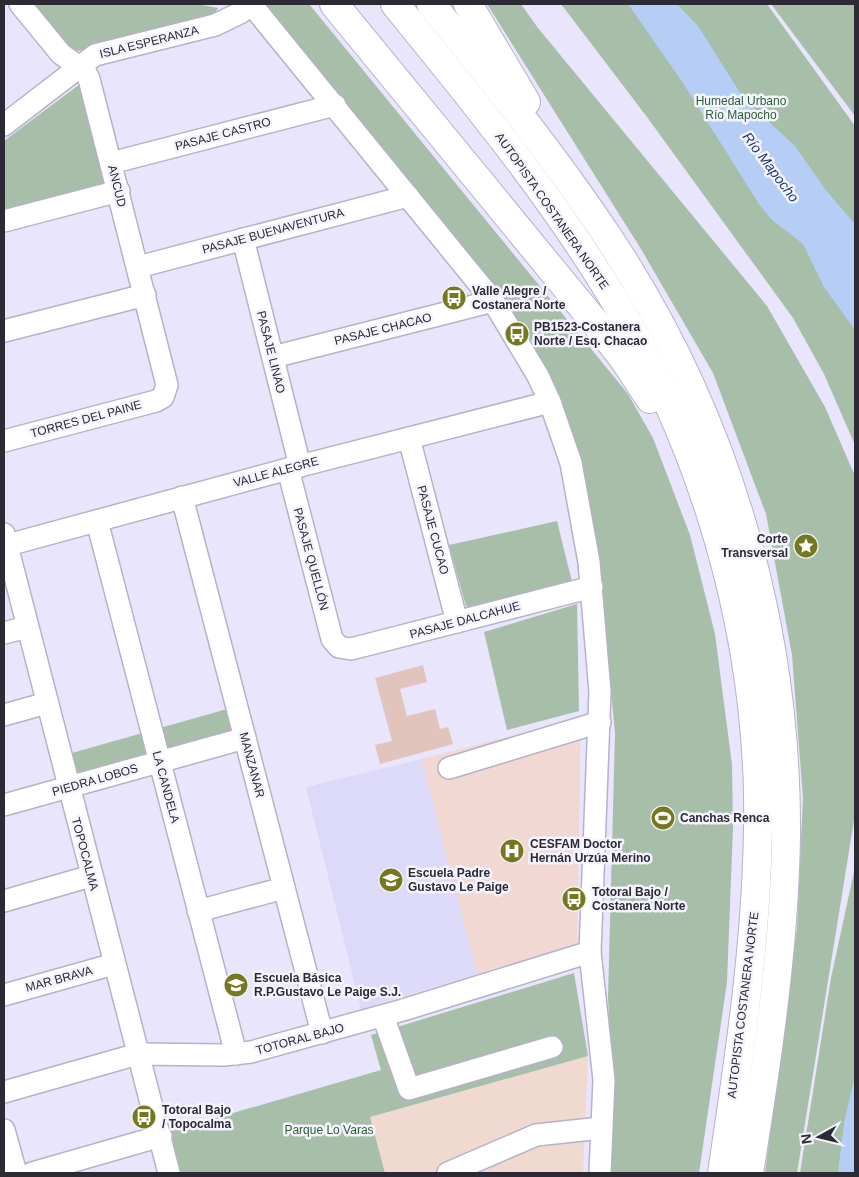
<svg xmlns="http://www.w3.org/2000/svg" width="859" height="1177" viewBox="0 0 859 1177" font-family="Helvetica,sans-serif">
<style>
.built{fill:#ddd9f8}
.industrial{fill:#f0d9ce}
.medical{fill:#f2d8d2}
.green{fill:#a7bea9}
.water{fill:#b6cef6}
.building{fill:#e1c5bd}
.lines{fill:none;stroke-linecap:round;stroke-linejoin:round}
.minor-casing{stroke:#b5b2c9;stroke-width:24}
.major-casing{stroke:#b5b2c9;stroke-width:30}
.highway-casing{stroke:#b5b2c9;stroke-width:30}
.minor{stroke:#fff;stroke-width:21}
.major{stroke:#fff;stroke-width:28}
.highway{stroke:#fff;stroke-width:28}
.labels{text-anchor:middle;stroke-width:5;stroke-linejoin:round;paint-order:stroke}
.street-label{font-size:12px;fill:#2c2a34;stroke:#f5f4fe}
.park-label{font-size:12px;fill:#2b6135;stroke:#f5f4fe}
.poi-label{font-size:12px;font-weight:bold;fill:#2c2a34;stroke:#f5f4fe;text-anchor:start}
.water-label{font-size:14px;font-style:italic;fill:#1e3b6c;stroke:#f5f4fe}
</style>
<rect width="100%" height="100%" fill="#e8e5fd"/>
<path class="built" d="M 422,759 L 477,974 L 361,1009 L 306,787 Z"/>
<path class="industrial" d="M 588,1056 L 583,1173 L 385,1173 L 370,1117 Z"/>
<path class="medical" d="M 581,718 L 577,944 L 477,974 L 422,759 Z"/>
<g class="green">
<path d="M 33,4 L 196,4 L 218,8 L 210,21 L 73,52 Z"/>
<path d="M 258,4 L 309,4 L 628,394 L 653,438 L 690,535 L 715,634 L 732,765 L 733,828 L 727,982 L 699,1173 L 608,1173 L 614,1096 L 608,998 L 615,733 L 606,638 L 573,447 L 532,341 L 444,228 Z"/>
<path d="M 487,4 L 521,4 L 538,28 L 767,306 L 825,407 L 855,476 L 855,814 L 797,1173 L 765,1173 L 797,928 L 803,798 L 792,655 L 766,514 L 713,373 L 641,249 Z"/>
<path d="M 561,4 L 767,4 L 855,126 L 855,445 L 824,374 L 793,318 L 647,117 Z"/>
<path d="M 771,4 L 855,4 L 855,116 Z"/>
<path d="M 80,84 L 107,185 L 4,212 L 4,141 Z"/>
<path d="M 557,521 L 573,586 L 476,611 L 466,606 L 449,545 Z"/>
<path d="M 577,604 L 579,711 L 507,730 L 484,632 Z"/>
<path d="M 227,709 L 234,733 L 79,777 L 72,753 Z"/>
<path d="M 855,867 L 855,1173 L 800,1173 L 831,978 Z"/>
<path d="M 574,973 L 588,1056 L 370,1117 L 385,1173 L 180,1173 L 171,1131 L 381,1070 L 371,1035 Z"/>
</g>
<g class="water">
<path d="M 628,4 L 677,4 L 698,26 L 744,99 L 795,146 L 825,189 L 855,224 L 855,330 L 824,287 L 803,244 L 772,220 L 759,204 L 683,83 Z"/>
<path d="M 855,1075 L 855,1173 L 838,1173 L 844,1123 Z"/>
</g>
<path class="building" d="M 423,665 L 427,682 L 400,689 L 407,716 L 435,709 L 440,729 L 448,727 L 453,744 L 380,764 L 375,745 L 392,741 L 375,678 Z"/>
<g class="lines">
<defs>
<g id="minor">
<path d="M 251,4 L 493,301 L 538,376 L 550,402 L 571,463 L 589,562 L 600,692 L 590,952 L 604,1080 L 600,1173"/>
<path d="M 4,125 L 95,55 L 215,25 L 240,13 L 251,4"/>
<path d="M 111,163 L 335,105"/>
<path d="M 4,221 L 119,191"/>
<path d="M 243,239 L 300,466"/>
<path d="M 138,267 L 408,196"/>
<path d="M 4,331 L 145,295"/>
<path d="M 273,357 L 493,301"/>
<path d="M 409,438 L 457,622"/>
<path d="M 4,441 L 156,401 L 163,397 L 167,385 L 89,79 L 85,71 L 61,54 L 20,4"/>
<path d="M 288,469 L 332,639 L 339,647 L 351,649 L 592,587"/>
<path d="M 182,497 L 322,1033"/>
<path d="M 97,521 L 236,1054"/>
<path d="M 4,534 L 169,1173"/>
<path d="M 4,546 L 288,469 L 550,402"/>
<path d="M 4,633 L 27,627"/>
<path d="M 4,715 L 47,703"/>
<path d="M 449,768 L 600,722"/>
<path d="M 4,805 L 245,738"/>
<path d="M 4,901 L 91,876"/>
<path d="M 198,911 L 284,888"/>
<path d="M 4,995 L 114,964"/>
<path d="M 383,1016 L 409,1089 L 552,1047"/>
<path d="M 4,1092 L 138,1054 L 224,1055 L 251,1052 L 403,1010 L 590,952"/>
<path d="M 4,1130 L 16,1173"/>
<path d="M 32,1173 L 161,1136"/>
<path d="M 448,1173 L 536,1135 L 601,1128"/>
</g>
<path id="major" d="M 248,4 L 251,4"/>
<g id="highway">
<path d="M 334,4 L 598,326 L 625,361 L 650,399"/>
<path d="M 395,4 C 473,100 552,196 615,301 C 703,449 754,621 758,792 C 760,921 741,1047 722,1173"/>
<path d="M 431,4 C 492,79 554,156 608,237 C 726,414 788,625 786,838 C 784,950 767,1062 749,1173"/>
<path d="M 468,4 L 526,102"/>
</g>
</defs>
<use href="#minor" class="minor-casing"/>
<use href="#major" class="major-casing"/>
<use href="#highway" class="highway-casing"/>
<use href="#minor" class="minor"/>
<use href="#major" class="major"/>
<use href="#highway" class="highway"/>
</g>
<defs>
<symbol id="bus-disc" viewBox="-11 -11 22 22"><circle r="9.5" fill="#76781f" stroke="#f5f4fe"/><path d="M-5-6H5V4H4V6H2V4H-2V6H-4V4H-5ZM-3.5-4V0h7V-4ZM-3.5 1.2v1.5H-2V1.2ZM2 1.2v1.5H3.5V1.2Z" fill="#fff"/></symbol>
<symbol id="sight-disc" viewBox="-11 -11 22 22"><circle r="9.5" fill="#76781f" stroke="#f5f4fe"/><path d="M0-6L1.8-2.2L6-1.7L2.9 1.2L3.7 5.4L0 3.3L-3.7 5.4L-2.9 1.2L-6-1.7L-1.8-2.2Z" fill="#fff"/></symbol>
<symbol id="stadium-disc" viewBox="-11 -11 22 22"><circle r="9.5" fill="#76781f" stroke="#f5f4fe"/><path d="M0-5a6.5 5 0 1 0 0 10a6.5 5 0 1 0 0-10ZM-3.5-1.8h7v3.6h-7Z" fill="#fff"/></symbol>
<symbol id="hospital-disc" viewBox="-11 -11 22 22"><circle r="9.5" fill="#76781f" stroke="#f5f4fe"/><path d="M-5-5h3v3.5h4V-5h3V5h-3V1.5h-4V5h-3Z" fill="#fff"/></symbol>
<symbol id="school-disc" viewBox="-11 -11 22 22"><circle r="9.5" fill="#76781f" stroke="#f5f4fe"/><path d="M0-5L7-2L0 1L-7-2ZM-4 1L0 2.5L4 1V4Q0 6-4 4Z" fill="#fff"/></symbol>
</defs>
<g fill-rule="evenodd">
<use href="#bus-disc" x="440" y="284" width="28" height="28"/>
<use href="#bus-disc" x="503" y="320" width="28" height="28"/>
<use href="#sight-disc" x="792" y="532" width="28" height="28"/>
<use href="#stadium-disc" x="649" y="804" width="28" height="28"/>
<use href="#hospital-disc" x="498" y="837" width="28" height="28"/>
<use href="#school-disc" x="377" y="866" width="28" height="28"/>
<use href="#bus-disc" x="560" y="885" width="28" height="28"/>
<use href="#school-disc" x="222" y="971" width="28" height="28"/>
<use href="#bus-disc" x="130" y="1103" width="28" height="28"/>
</g>
<g class="labels">
<g class="street-label">
<text transform="translate(149 42) rotate(-14)" y="4">ISLA ESPERANZA</text>
<text transform="translate(223 134) rotate(-15)" y="4">PASAJE CASTRO</text>
<text transform="translate(117 186) rotate(76)" y="4">ANCUD</text>
<text transform="translate(552 211) rotate(55)" y="4">AUTOPISTA COSTANERA NORTE</text>
<text transform="translate(273 231) rotate(-15)" y="4">PASAJE BUENAVENTURA</text>
<text transform="translate(383 329) rotate(-14)" y="4">PASAJE CHACAO</text>
<text transform="translate(271 352) rotate(76)" y="4">PASAJE LINAO</text>
<text transform="translate(86 419) rotate(-15)" y="4">TORRES DEL PAINE</text>
<text transform="translate(276 472) rotate(-15)" y="4">VALLE ALEGRE</text>
<text transform="translate(433 530) rotate(75)" y="4">PASAJE CUCAO</text>
<text transform="translate(311 559) rotate(75)" y="4">PASAJE QUELLÓN</text>
<text transform="translate(465 620) rotate(-15)" y="4">PASAJE DALCAHUE</text>
<text transform="translate(252 765) rotate(75)" y="4">MANZANAR</text>
<text transform="translate(95 780) rotate(-16)" y="4">PIEDRA LOBOS</text>
<text transform="translate(166 787) rotate(75)" y="4">LA CANDELA</text>
<text transform="translate(85 854) rotate(75)" y="4">TOPOCALMA</text>
<text transform="translate(59 979) rotate(-15)" y="4">MAR BRAVA</text>
<text transform="translate(743 1005) rotate(-83)" y="4">AUTOPISTA COSTANERA NORTE</text>
<text transform="translate(300 1039) rotate(-15)" y="4">TOTORAL BAJO</text>
</g>
<g class="park-label">
<text x="741" y="105">Humedal Urbano<tspan x="741" dy="14">Río Mapocho</tspan></text>
<text x="329" y="1134">Parque Lo Varas</text>
</g>
<g class="poi-label">
<text x="472" y="295">Valle Alegre /<tspan x="472" dy="14">Costanera Norte</tspan></text>
<text x="534" y="331">PB1523-Costanera<tspan x="534" dy="14">Norte / Esq. Chacao</tspan></text>
<text x="788" y="543" text-anchor="end">Corte<tspan x="788" dy="14">Transversal</tspan></text>
<text x="680" y="822">Canchas Renca</text>
<text x="530" y="848">CESFAM Doctor<tspan x="530" dy="14">Hernán Urzúa Merino</tspan></text>
<text x="408" y="877">Escuela Padre<tspan x="408" dy="14">Gustavo Le Paige</tspan></text>
<text x="592" y="896">Totoral Bajo /<tspan x="592" dy="14">Costanera Norte</tspan></text>
<text x="254" y="982">Escuela Básica<tspan x="254" dy="14">R.P.Gustavo Le Paige S.J.</tspan></text>
<text x="162" y="1114">Totoral Bajo<tspan x="162" dy="14">/ Topocalma</tspan></text>
</g>
<g class="water-label">
<text transform="translate(771 167) rotate(53)" y="5">Río Mapocho</text>
</g>
</g>
<rect width="859" height="1177" fill="none" stroke="#2c2a34" stroke-width="10"/>
<g transform="translate(819 1137) rotate(262)" stroke="#f5f4fe" stroke-width="4" paint-order="stroke">
<path d="M0-4L9 19L0 12L-9 19Z" fill="#2c2a34"/>
<text y="-8" font-size="14" font-weight="bold" text-anchor="middle" fill="#2c2a34">N</text>
</g>
</svg>
